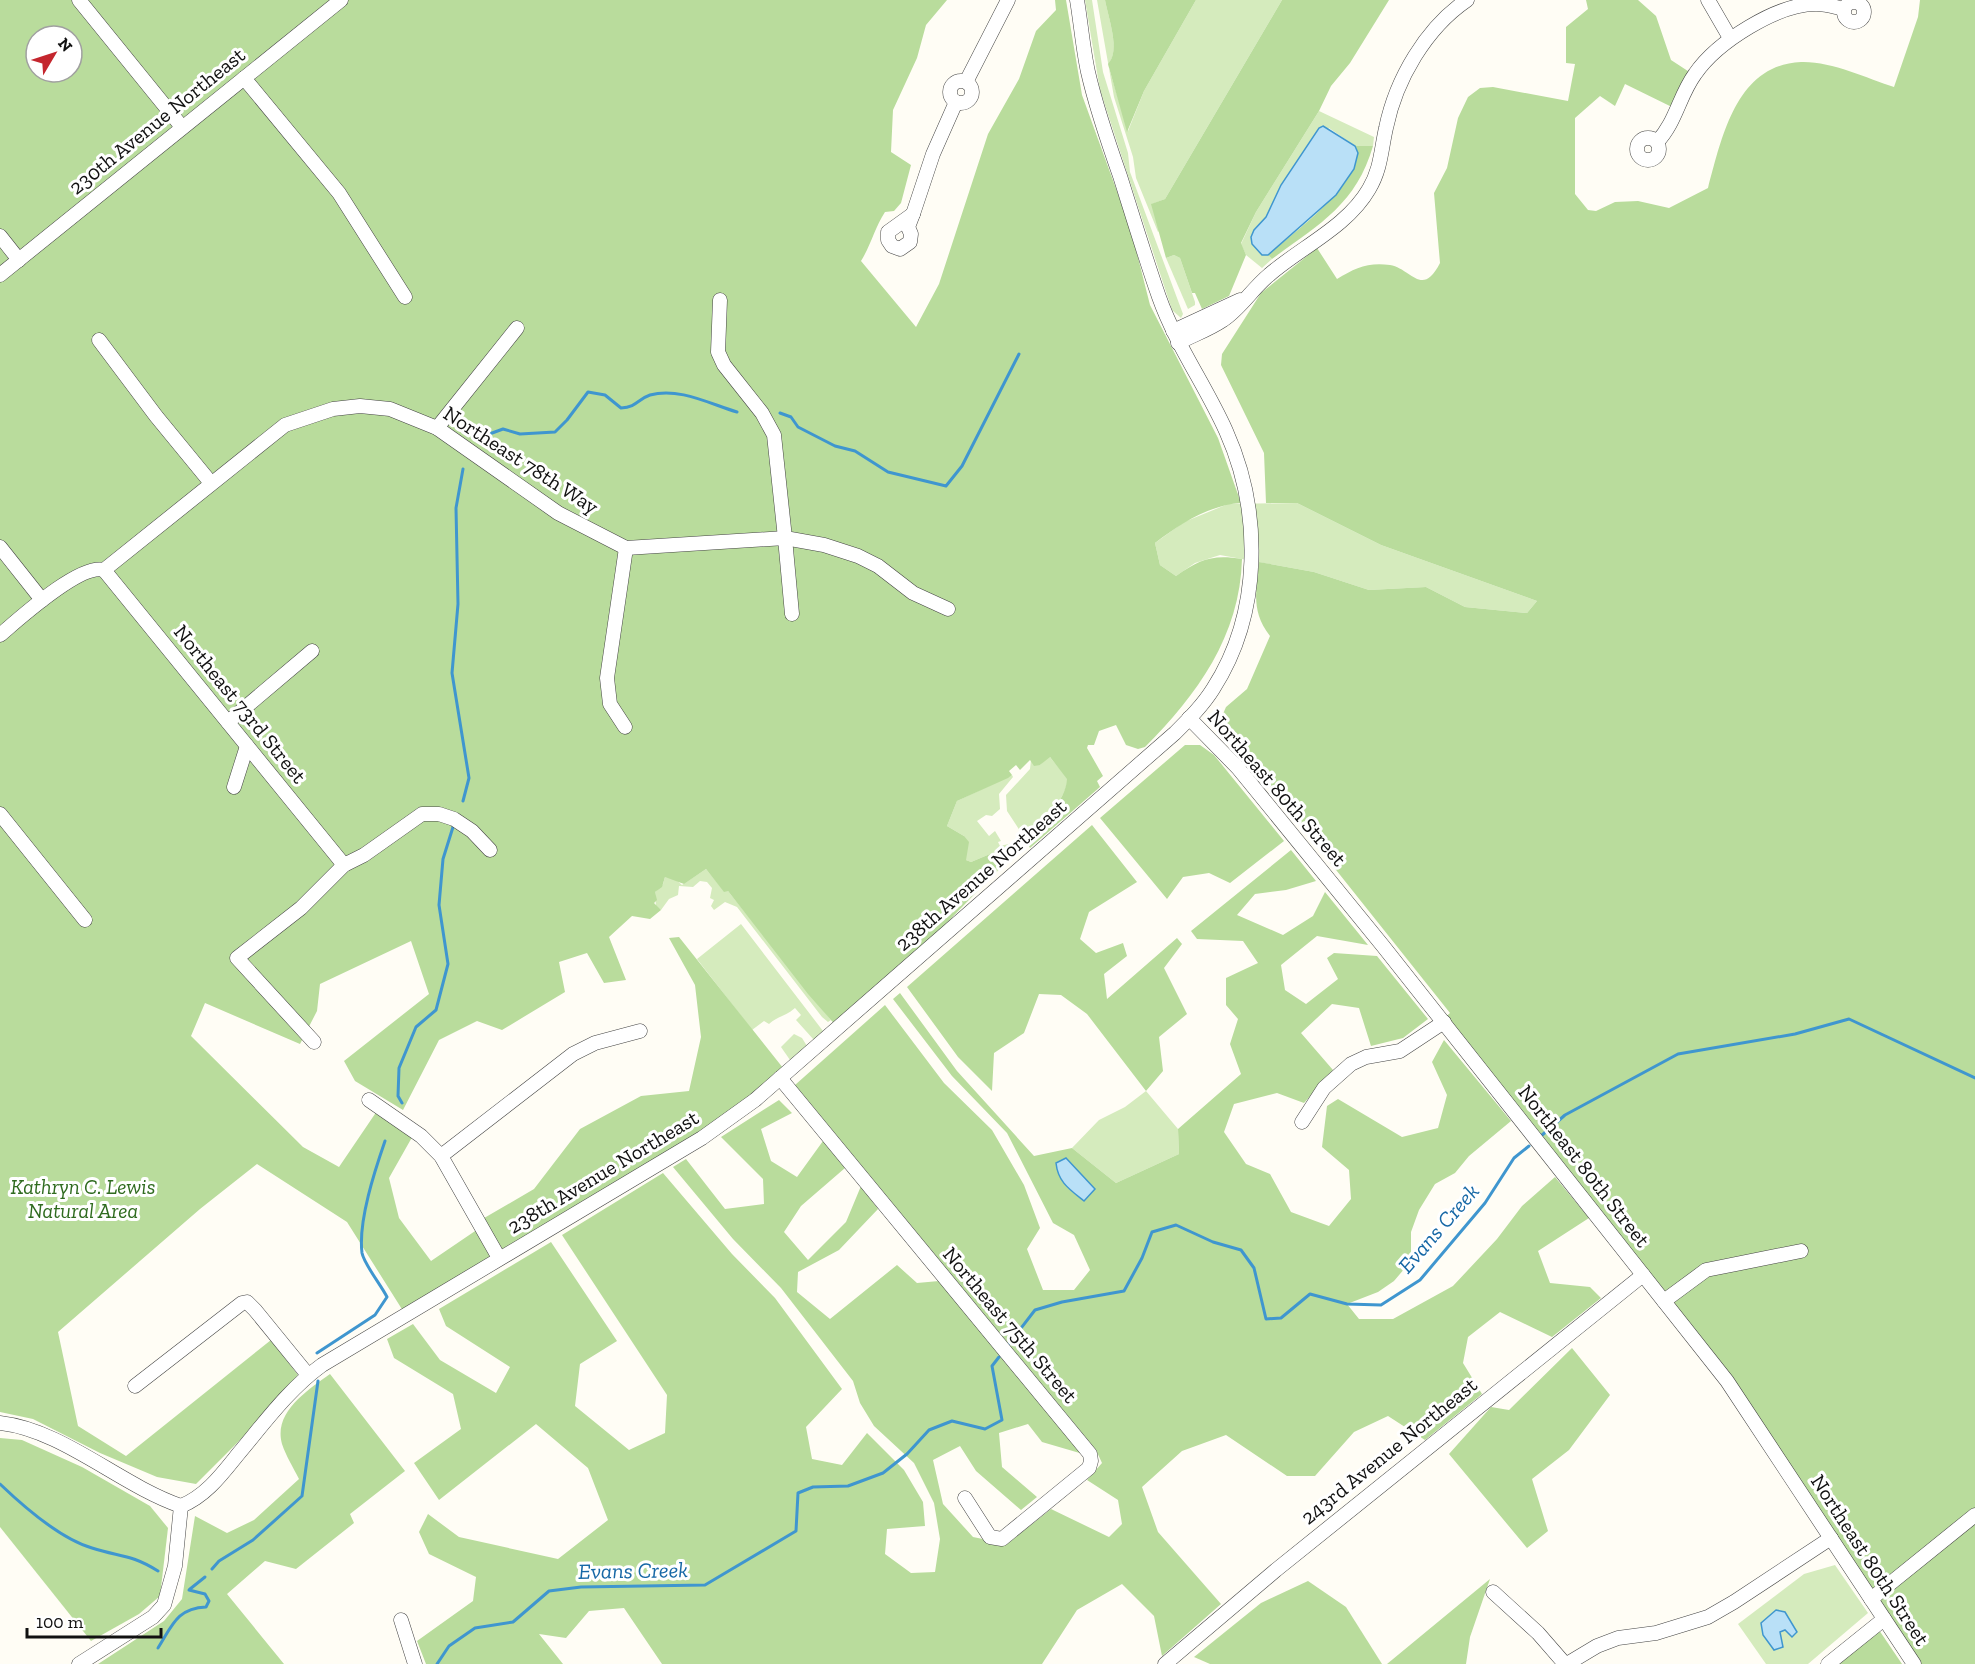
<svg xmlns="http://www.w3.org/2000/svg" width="1975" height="1664" viewBox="0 0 1975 1664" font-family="'Zilla Slab',serif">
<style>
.green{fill:#d5ebbd}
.forest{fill:#b9dc9c;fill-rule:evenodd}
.water{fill:#b9e0f7;stroke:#3f96cf;stroke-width:1.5}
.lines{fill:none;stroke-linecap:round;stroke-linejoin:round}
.stream{stroke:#3f96cf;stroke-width:3}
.minor-casing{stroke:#444;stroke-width:15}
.minor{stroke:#fff;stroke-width:14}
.labels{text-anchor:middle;stroke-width:6;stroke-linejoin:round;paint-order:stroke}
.street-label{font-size:21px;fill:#111;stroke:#fff}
.park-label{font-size:21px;font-style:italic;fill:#2f6b1f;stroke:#fff}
.water-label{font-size:22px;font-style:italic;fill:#1768a6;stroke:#fff}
</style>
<rect width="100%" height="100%" fill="#fffdf5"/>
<g class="green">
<path d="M 1085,0 L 1092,0 L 1103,72 L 1128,153 L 1130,172 L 1183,314 L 1181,318 L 1172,310 L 1100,90 Z"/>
<path d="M 1097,0 L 1105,0 C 1108,17 1121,50 1108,65 L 1128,131 L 1144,91 L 1196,0 L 1282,0 L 1165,199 L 1152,204 L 1161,229 L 1158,232 L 1136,178 L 1133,157 L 1114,97 Z"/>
<path d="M 1319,111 L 1374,137 L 1373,146 L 1355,146 L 1329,128 L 1281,185 L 1266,217 L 1254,229 L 1262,255 L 1268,255 L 1272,259 L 1262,268 L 1246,255 L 1241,244 L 1256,212 Z"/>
<path d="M 1174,255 L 1180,258 L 1195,302 L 1195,305 L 1188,309 L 1166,258 Z"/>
<path d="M 1297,503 L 1381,545 L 1537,601 L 1527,613 L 1465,607 L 1426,587 L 1369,590 L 1314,572 L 1220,555 L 1195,563 L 1176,576 L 1160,565 L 1155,543 L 1184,522 L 1228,504 Z"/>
<path d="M 1049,756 L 1068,779 C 1065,801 1041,826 1022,834 L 1007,811 L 1006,795 L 1030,769 L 1031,760 L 1040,765 Z"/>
<path d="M 1012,775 L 1013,777 L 999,794 L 1000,809 L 992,816 L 986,815 L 977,821 L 989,836 L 995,831 L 1001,841 L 998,842 L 1000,846 L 1013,843 L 1021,851 L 992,876 L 998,866 L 990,854 L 971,862 L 966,860 L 964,836 L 947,826 L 957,801 Z"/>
<path d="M 706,869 L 724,891 L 728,891 L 831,1020 L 828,1022 L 822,1017 L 737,907 L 725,902 L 714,910 L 711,906 L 714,900 L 710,898 L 712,888 L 707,882 L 700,881 L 693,887 L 679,886 L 678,895 L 669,899 L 661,910 L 656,907 L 655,892 L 663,884 L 665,877 L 674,878 L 682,885 Z"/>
<path d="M 741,924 L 823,1031 L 814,1040 L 796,1020 L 801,1015 L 795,1008 C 786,1016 778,1016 769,1024 L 764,1021 L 752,1030 L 697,959 Z"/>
<path d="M 794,1034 L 802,1038 L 807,1046 L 790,1060 L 781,1047 Z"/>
<path d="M 1146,1091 L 1178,1129 L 1179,1154 L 1116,1183 L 1072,1148 L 1099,1120 L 1125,1107 Z"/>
<path d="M 1835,1565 L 1868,1613 L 1808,1664 L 1766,1664 L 1738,1624 L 1804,1574 Z"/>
</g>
<g class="forest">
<path d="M 0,0 L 947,0 L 926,25 L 917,58 L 893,110 L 891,152 L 911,165 L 901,203 L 894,211 L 885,212 C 875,227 871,245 861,261 L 916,327 L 939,284 L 988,134 L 1019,79 L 1036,31 L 1056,10 L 1055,0 L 1066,0 L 1082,95 L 1131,230 L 1150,305 L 1218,438 L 1241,503 C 1209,505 1180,524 1155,543 L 1160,565 L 1176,576 C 1200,559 1213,554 1242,559 C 1240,636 1197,695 1145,747 L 1138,749 L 1126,745 L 1116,725 L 1099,731 L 1094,745 L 1088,745 L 1087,748 L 1103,776 L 1097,781 L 1100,787 L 1030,848 L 1022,834 C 1041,826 1066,801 1067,779 L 1050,757 L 1040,765 L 1034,766 L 1030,760 L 1020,770 L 1016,765 L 1009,771 L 1012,775 L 1008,778 L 957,801 L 947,826 L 964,836 L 969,842 L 966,860 L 971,862 L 990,854 L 997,859 L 998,866 L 992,876 L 883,989 L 838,1028 L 808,994 L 728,891 L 724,892 L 706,869 L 684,884 L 665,877 L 662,887 L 655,892 L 657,900 L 654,903 L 661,910 L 650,919 L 632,916 L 609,937 L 626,980 L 604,983 L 587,953 L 559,962 L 565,992 L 502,1030 L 477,1021 L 439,1040 L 403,1110 L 355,1081 L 344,1061 L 429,994 L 411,941 L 320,984 L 317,1011 L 300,1044 L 205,1003 L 191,1036 L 303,1147 L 339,1167 L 379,1108 L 415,1132 L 389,1178 L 399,1218 L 431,1261 L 481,1227 L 479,1221 L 534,1189 L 580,1129 L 641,1096 L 689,1091 L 701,1037 L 695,985 L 669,938 L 679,937 L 787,1073 L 755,1100 L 405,1314 L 347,1222 L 257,1164 L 200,1209 L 58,1332 L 78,1426 L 126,1456 L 271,1340 L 298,1375 L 245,1435 L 196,1484 L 157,1477 L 100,1453 L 33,1419 L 0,1412 ZM 36,36 L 72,36 L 72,72 L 36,72 Z"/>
<path d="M 1105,0 L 1196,0 L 1144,91 L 1127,132 L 1108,64 C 1121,51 1108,17 1105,0 Z"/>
<path d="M 1282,0 L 1389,0 L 1350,63 L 1331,86 L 1319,111 L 1256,212 L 1241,243 L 1246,255 L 1229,296 L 1202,309 L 1195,293 L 1192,293 L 1180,258 L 1174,255 L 1166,258 L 1151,204 L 1165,199 Z"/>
<path d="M 1586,0 L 1638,0 L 1656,16 L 1671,60 L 1694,75 L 1678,110 L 1625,84 L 1615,106 L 1600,96 L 1575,118 L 1575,194 L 1588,210 L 1596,211 L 1615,202 L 1638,201 L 1669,208 L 1708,188 C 1722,137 1736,65 1801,62 C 1831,61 1866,78 1894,87 L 1918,17 L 1920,0 L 1975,0 L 1975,1664 L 1914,1664 L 1727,1381 L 1440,1022 L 1450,1013 L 1219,723 L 1226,707 L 1247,689 L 1270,636 C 1251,612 1256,591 1259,562 L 1314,572 L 1369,590 L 1426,587 L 1465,607 L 1527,613 L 1537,601 L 1381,545 L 1297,503 L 1266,503 L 1264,453 L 1221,365 L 1222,354 L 1261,293 L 1317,248 L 1337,279 C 1355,268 1368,262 1390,265 C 1412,269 1422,298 1440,263 L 1434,193 L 1447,168 L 1458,118 L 1468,97 L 1480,88 L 1493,87 L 1568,101 L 1575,64 L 1566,63 L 1566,27 L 1588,9 Z"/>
<path d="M 1355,146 L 1373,146 C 1356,205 1318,225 1272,259 L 1268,255 C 1291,234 1368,180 1355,146 Z"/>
<path d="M 1185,745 L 1200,745 L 1214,755 L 1284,841 L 1230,883 L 1209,873 L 1183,877 L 1167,899 L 1100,818 Z"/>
<path d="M 1092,825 L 1137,882 L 1089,912 L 1080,939 L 1096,953 L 1123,943 L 1127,956 L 1104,974 L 1107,999 L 1177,938 L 1182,944 L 1164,968 L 1187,1014 L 1159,1037 L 1163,1071 L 1146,1091 L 1087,1014 L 1061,995 L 1039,994 L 1024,1033 L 994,1053 L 992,1091 L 958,1057 L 907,987 Z"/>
<path d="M 1291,850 L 1316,881 L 1286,890 L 1255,894 L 1237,915 L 1283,935 L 1313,916 L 1325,892 L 1368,945 L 1317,936 L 1281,965 L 1285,990 L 1306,1004 L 1338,979 L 1327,958 L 1334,953 L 1377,956 L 1428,1019 L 1403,1038 L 1371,1046 L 1359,1008 L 1332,1004 L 1301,1033 L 1333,1070 L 1304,1103 L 1277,1093 L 1234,1104 L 1224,1132 L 1246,1164 L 1270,1174 L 1291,1212 L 1329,1226 L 1351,1199 L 1349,1170 L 1322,1147 L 1327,1106 L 1338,1099 L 1402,1137 L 1438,1128 L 1447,1095 L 1432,1062 L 1444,1040 L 1511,1121 L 1469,1156 L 1455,1173 L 1435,1184 L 1419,1210 L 1411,1232 L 1411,1261 L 1394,1281 L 1378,1292 L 1347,1304 L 1359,1319 L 1393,1319 L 1453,1286 L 1497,1239 L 1522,1206 L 1555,1177 L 1589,1218 L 1538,1251 L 1550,1283 L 1590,1287 L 1601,1298 L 1552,1337 L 1500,1312 L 1468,1337 L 1463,1363 L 1482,1394 L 1425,1440 L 1388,1416 L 1354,1432 L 1315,1476 L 1287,1476 L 1226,1435 L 1182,1451 L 1142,1487 L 1158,1532 L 1221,1604 L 1162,1656 L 1154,1616 L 1122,1584 L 1077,1610 L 1042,1664 L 662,1664 L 624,1608 L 589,1611 L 566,1638 L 539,1634 L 563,1664 L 426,1664 L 417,1641 L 473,1601 L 476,1577 L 429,1554 L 419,1532 L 428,1514 L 459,1537 L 558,1559 L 608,1520 L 588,1468 L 536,1424 L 439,1500 L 414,1463 L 461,1429 L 453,1394 L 394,1358 L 387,1339 L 413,1324 L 440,1360 L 496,1393 L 510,1367 L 446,1326 L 439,1309 L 551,1242 L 617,1341 L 580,1364 L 575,1406 L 629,1450 L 665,1433 L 667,1395 L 562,1235 L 663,1173 L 732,1254 L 775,1298 L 842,1389 L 806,1427 L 812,1459 L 842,1465 L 867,1433 L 904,1470 L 923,1502 L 925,1526 L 887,1529 L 885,1554 L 911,1573 L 935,1572 L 940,1539 L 934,1503 L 914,1463 L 874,1426 L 860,1403 L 853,1381 L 781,1288 L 733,1239 L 673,1167 L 686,1159 L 725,1209 L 764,1204 L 763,1179 L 721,1137 L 779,1100 L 792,1113 L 761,1129 L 771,1161 L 797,1177 L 823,1141 L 845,1168 L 801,1206 L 784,1232 L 808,1260 L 846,1222 L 861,1186 L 878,1209 L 839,1250 L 798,1272 L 797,1292 L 830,1319 L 897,1265 L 917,1283 L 939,1281 L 1083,1454 L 1042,1442 L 1028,1424 L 999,1433 L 1002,1467 L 1037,1497 L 1021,1510 L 976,1471 L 960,1446 L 933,1460 L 943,1504 L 973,1537 L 1007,1544 L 1051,1509 L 1109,1537 L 1122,1524 L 1118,1500 L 1087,1480 L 1102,1463 L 1096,1450 L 795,1085 L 885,1005 L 944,1083 L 992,1130 L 1024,1185 L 1040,1228 L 1027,1249 L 1043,1290 L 1074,1290 L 1090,1270 L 1074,1235 L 1053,1223 L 1007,1133 L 952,1076 L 893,999 L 900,993 L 957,1071 L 1034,1156 L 1072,1148 L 1116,1183 L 1179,1154 L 1178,1129 L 1241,1074 L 1230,1044 L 1238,1019 L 1226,1005 L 1226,978 L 1258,963 L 1243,941 L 1197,939 L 1191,931 Z"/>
<path d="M 1572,1348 L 1610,1395 L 1569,1450 L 1532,1479 L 1548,1531 L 1527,1548 L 1449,1454 L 1491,1407 L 1509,1410 Z"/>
<path d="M 330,1374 L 405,1471 L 350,1514 L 354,1523 L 296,1569 L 265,1561 L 227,1594 L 284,1664 L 98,1664 L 164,1621 L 182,1599 L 195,1516 L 227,1533 L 254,1520 L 299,1479 C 293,1467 286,1456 282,1444 C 273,1412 308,1390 330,1374 Z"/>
<path d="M 0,1438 L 22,1440 L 82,1467 L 150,1506 L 168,1528 L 160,1596 L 139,1614 L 91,1641 L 0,1527 Z"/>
<path d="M 1490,1579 L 1470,1637 L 1466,1664 L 1387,1664 Z"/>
<path d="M 1308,1581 L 1346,1607 L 1382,1664 L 1210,1664 L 1194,1657 L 1261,1603 Z"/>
<path d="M 1879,1630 L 1902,1664 L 1838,1664 Z"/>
</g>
<g class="water">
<path d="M 1323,126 L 1355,146 L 1358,153 L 1354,169 L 1336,195 L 1268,255 L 1262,255 L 1252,244 L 1251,237 L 1254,230 L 1266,217 L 1281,185 L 1319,128 Z"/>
<path d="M 1066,1158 L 1095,1189 L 1084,1201 C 1069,1189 1058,1182 1056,1163 Z"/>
<path d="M 1776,1610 L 1785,1612 L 1797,1632 L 1792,1637 L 1785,1630 L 1780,1632 L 1783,1647 L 1774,1650 L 1763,1635 L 1761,1623 Z"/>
</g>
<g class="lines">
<g class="stream">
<path d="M 780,413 L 791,417 L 798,427 L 835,446 L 855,451 L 888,472 L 946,486 L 962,466 L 1019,354"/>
<path d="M 484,436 L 503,429 L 520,434 L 555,432 L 567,420 L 588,392 L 605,395 L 621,408 C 637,407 638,399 650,395 C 679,387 710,404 737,412"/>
<path d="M 463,469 L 456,508 L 458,604 L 452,673 L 469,778 L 463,801"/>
<path d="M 402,1103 L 398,1096 L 399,1068 L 416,1027 L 436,1010 L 448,964 L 439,905 L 443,859 L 453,827"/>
<path d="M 1541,1136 L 1565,1115 L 1678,1054 L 1795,1034 L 1849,1019 L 1975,1078"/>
<path d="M 1008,1345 L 1035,1310 L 1062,1302 L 1124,1291 L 1142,1258 L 1152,1232 L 1176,1225 L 1213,1242 L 1241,1250 L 1254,1268 L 1266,1319 L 1281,1318 L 1310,1294 L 1347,1304 L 1381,1305 L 1420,1280 L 1485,1203 L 1514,1158 L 1529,1146"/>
<path d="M 317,1353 L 375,1315 L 387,1297 C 381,1285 364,1264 362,1253 C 358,1221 375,1170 385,1141"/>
<path d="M 0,1484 C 23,1506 61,1539 92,1548 C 120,1557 131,1554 158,1571"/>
<path d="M 212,1569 L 219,1561 L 253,1540 L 302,1496 L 318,1381"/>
<path d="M 190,1589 L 205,1577"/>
<path d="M 158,1648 C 172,1626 177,1608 206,1607 L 209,1601 L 205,1594 L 189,1590"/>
<path d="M 437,1664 L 449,1646 L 475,1628 L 513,1622 L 549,1591 L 581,1587 L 705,1585 L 796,1531 L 798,1493 L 813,1487 L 848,1486 L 883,1473 L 907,1454 L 929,1430 L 952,1421 L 985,1429 L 1002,1420 L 992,1366 L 999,1357"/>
</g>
<defs>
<g id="minor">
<path d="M 79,0 L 182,127"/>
<path d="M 1708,0 L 1730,38"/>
<circle cx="1854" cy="12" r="10"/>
<path d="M 244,78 L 339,193 L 405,297"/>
<circle cx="961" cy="92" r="11"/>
<path d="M 966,82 L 1008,0"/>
<circle cx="1648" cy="149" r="11"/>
<path d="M 1657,142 C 1676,122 1679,96 1695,74 C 1717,42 1777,4 1816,4 C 1826,4 1835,7 1844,9"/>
<path d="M 913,214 L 933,154 L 956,102"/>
<path d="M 913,214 L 908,227 L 911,234 L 910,242 L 900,249 L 892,246 L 888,240 L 888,232 Z"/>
<path d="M 0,236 L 19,260"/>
<path d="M 0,275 L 341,0"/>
<path d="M 720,300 L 718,352 L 724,365 L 762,413 L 774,435 L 785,538 L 824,545 L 858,556 L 878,566 L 913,593 L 948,609"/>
<path d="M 1173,331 L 1240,300"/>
<path d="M 99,340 L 156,416 L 211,483"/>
<path d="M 1178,343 C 1193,335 1210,329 1223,320 C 1240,309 1253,288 1269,275 C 1301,247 1347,227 1369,189 C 1381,169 1381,150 1386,128 C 1396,79 1426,28 1467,0"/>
<path d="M 437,428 L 517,328"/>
<path d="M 0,547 L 42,600"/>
<path d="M 104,570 L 344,865"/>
<path d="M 0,635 C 19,619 80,563 104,570 L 285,425 L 333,409 L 360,406 L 390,409 L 437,428 L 558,513 L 626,548 L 785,538 L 792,614"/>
<path d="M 1189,718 L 1238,768 L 1383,946 L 1727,1381 L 1914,1664"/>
<path d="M 228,722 L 312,651"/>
<path d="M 625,727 L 610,704 L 607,678 L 626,548"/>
<path d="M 234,787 L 247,746"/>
<path d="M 0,814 L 85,920"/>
<path d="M 314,1042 L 237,958 L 301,908 L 344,865 L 364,855 L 422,814 L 439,814 L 454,819 L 472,831 L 490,850"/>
<path d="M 780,1078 L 1090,1454 L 1091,1461 L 1089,1468 L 1002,1539 L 990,1537 L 965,1498"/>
<path d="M 369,1100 L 421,1136 L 441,1156 L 499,1258"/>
<path d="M 1302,1122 L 1324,1088 L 1351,1064 L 1366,1057 L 1400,1051 L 1444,1022"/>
<path d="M 441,1156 L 573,1054 L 595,1043 L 640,1031"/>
<path d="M 1664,1301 L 1706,1270 L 1801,1251"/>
<path d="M 135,1386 L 242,1303 L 247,1302 L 255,1310 L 308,1375"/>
<path d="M 0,1423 C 63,1430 120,1485 181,1506"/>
<path d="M 181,1506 C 206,1496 222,1474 239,1453 C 265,1422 289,1389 322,1365 L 702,1138 L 755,1100 L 1175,733 C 1189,719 1203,705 1213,689 C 1262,613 1262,511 1226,431 C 1206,386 1176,345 1159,297 C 1145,257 1133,217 1120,176 C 1108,142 1096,107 1088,72 C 1083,49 1081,24 1077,0"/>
<path d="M 1493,1592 L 1538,1633 L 1565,1664"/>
<path d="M 1871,1599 L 1975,1515"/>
<path d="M 401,1620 L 415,1664"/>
<path d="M 79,1664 L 153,1617 L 164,1605 L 175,1566 L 181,1506"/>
<path d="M 1165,1664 L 1276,1570 L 1643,1275"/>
<path d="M 1567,1664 L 1597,1646 L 1618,1638 L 1656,1633 L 1708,1617 L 1734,1602 L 1831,1538"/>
<path d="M 1828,1664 L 1884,1619"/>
</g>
</defs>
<use href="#minor" class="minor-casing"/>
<use href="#minor" class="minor"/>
</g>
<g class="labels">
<g class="street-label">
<text transform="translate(157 121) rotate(-39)" y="7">230th Avenue Northeast</text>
<text transform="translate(521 460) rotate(33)" y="7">Northeast 78th Way</text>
<text transform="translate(240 704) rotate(51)" y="7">Northeast 73rd Street</text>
<text transform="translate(1277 788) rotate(49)" y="7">Northeast 80th Street</text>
<text transform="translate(981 875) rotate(-41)" y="7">238th Avenue Northeast</text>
<text transform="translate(1584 1166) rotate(52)" y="7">Northeast 80th Street</text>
<text transform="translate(603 1172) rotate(-31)" y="7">238th Avenue Northeast</text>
<text transform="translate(1010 1325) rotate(50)" y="7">Northeast 75th Street</text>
<text transform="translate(1389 1451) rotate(-39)" y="7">243rd Avenue Northeast</text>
<text transform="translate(1870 1560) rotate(57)" y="7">Northeast 80th Street</text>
</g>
<g class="park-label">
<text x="83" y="1194">Kathryn C. Lewis<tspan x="83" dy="24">Natural Area</tspan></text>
</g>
<g class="water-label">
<text transform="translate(1438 1228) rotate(-49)" y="8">Evans Creek</text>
<text transform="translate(633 1570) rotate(-1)" y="8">Evans Creek</text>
</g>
</g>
<g transform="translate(54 54) rotate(51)"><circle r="28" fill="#ffffff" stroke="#a0a0a0" stroke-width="1.5"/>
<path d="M0-4.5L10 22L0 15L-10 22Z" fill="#c4262e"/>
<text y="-9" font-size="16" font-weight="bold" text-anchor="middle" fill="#111111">N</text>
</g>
<path d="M27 1628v9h134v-9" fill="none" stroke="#111111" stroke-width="3"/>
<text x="36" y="1628" font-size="18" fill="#111111" stroke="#ffffff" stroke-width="4.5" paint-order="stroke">100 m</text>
</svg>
